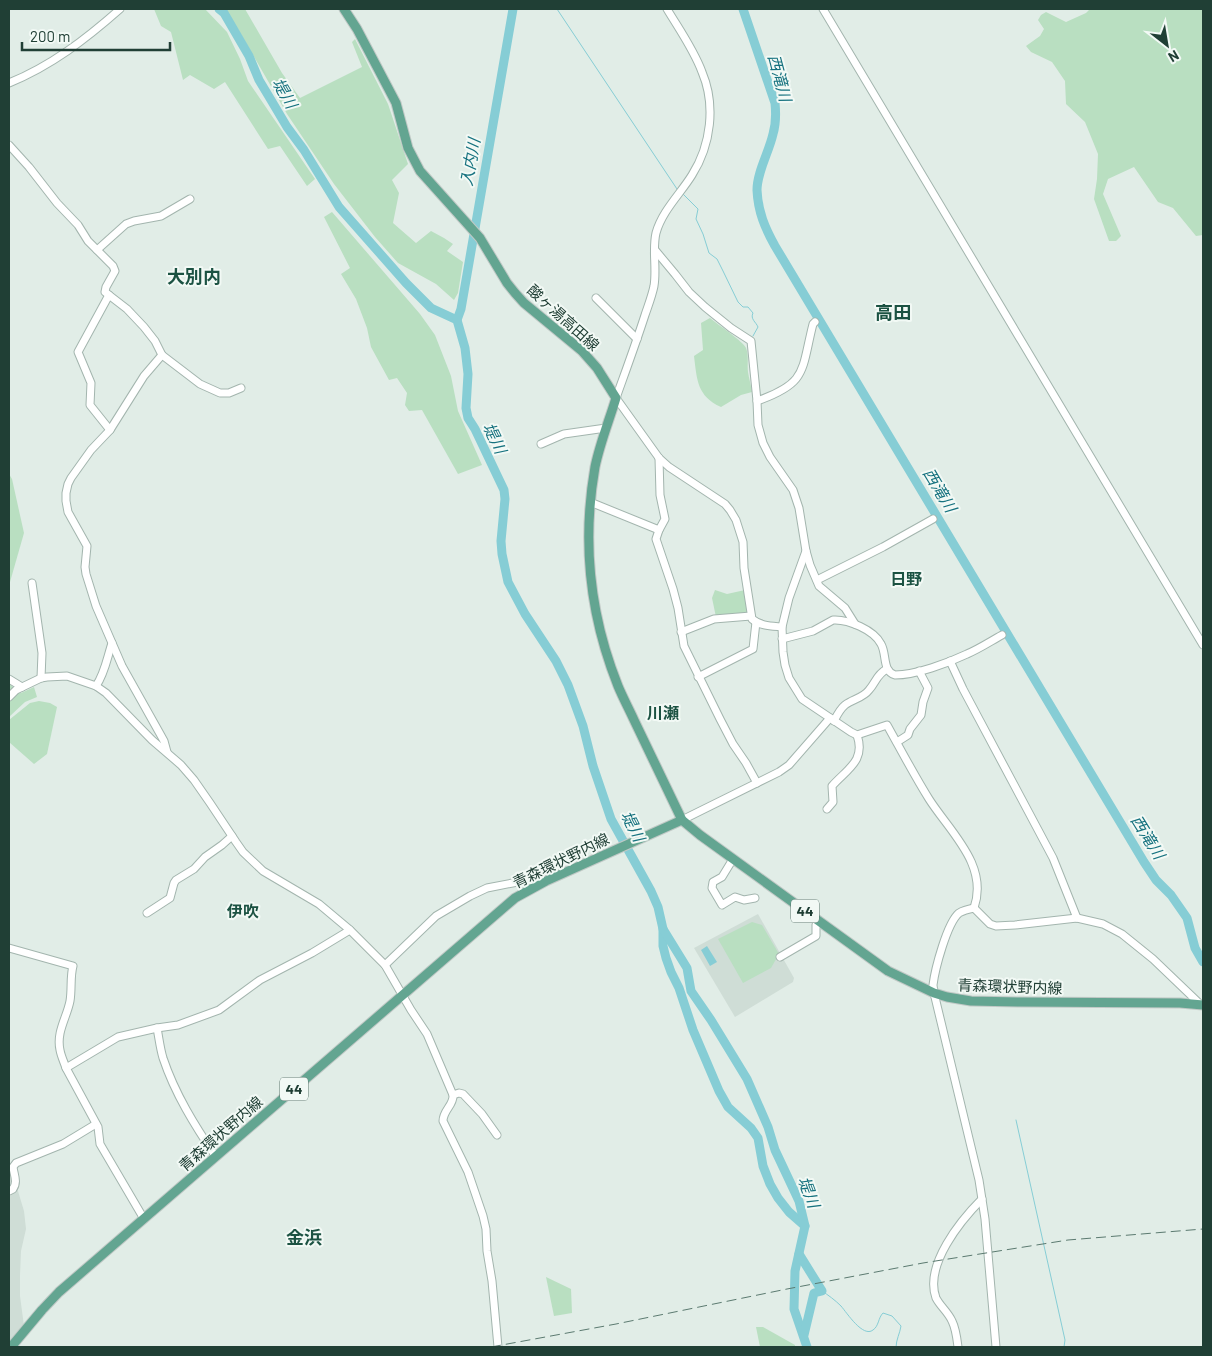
<svg xmlns="http://www.w3.org/2000/svg" width="1212" height="1356" viewBox="0 0 1212 1356" font-family="Barlow,'Noto Sans JP',sans-serif">
<style>
.built{fill:#cfddd6}
.green{fill:#b9dfc1}
.water{fill:#86cdd5}
.lines{fill:none;stroke-linecap:round;stroke-linejoin:round}
.stream{stroke:#86cdd5;stroke-width:1}
.river{stroke:#86cdd5;stroke-width:9}
.minor-casing{stroke:#a3b5ae;stroke-width:9}
.major-casing{stroke:#c1c9c6;stroke-width:11}
.minor{stroke:#fff;stroke-width:7}
.major{stroke:#63a591;stroke-width:9}
.rail{stroke:#5b7a70;stroke-width:1;stroke-dasharray:10 5;stroke-linecap:butt}
.labels{text-anchor:middle;stroke-width:4;stroke-linejoin:round;paint-order:stroke}
.shield{fill:#f2f9f5;stroke:#5f776f;stroke-width:1}
.shield-label{font-size:14px;font-weight:bold;fill:#203f35}
.street-label{font-size:15px;fill:#203f35;stroke:#f2f9f5}
.water-label{font-size:16px;font-style:italic;fill:#16727f;stroke:#f2f9f5}
.neighbourhood-label{font-size:16px;font-weight:bold;fill:#1b5242;stroke:#f2f9f5}
.quarter-label{font-size:18px;font-weight:bold;fill:#1b5242;stroke:#f2f9f5}
</style>
<rect width="100%" height="100%" fill="#e1ede7"/>
<g class="built">
<path d="M 758,914 L 794,978 L 793,982 L 735,1017 L 694,948 Z"/>
<path d="M 9,1164 L 11,1168 L 24,1211 L 26,1229 L 21,1251 L 20,1275 L 20,1296 L 24,1326 L 9,1344 Z"/>
</g>
<g class="green">
<path d="M 154,9 L 205,9 L 227,32 L 240,59 L 248,81 L 315,179 L 307,186 L 280,146 L 268,149 L 225,82 L 214,89 L 190,75 L 183,80 L 171,32 L 161,26 Z"/>
<path d="M 223,9 L 245,9 L 282,73 L 300,98 L 362,67 L 352,42 L 355,39 L 388,104 L 408,164 L 392,180 L 399,193 L 393,223 L 416,243 L 431,231 L 444,238 L 453,244 L 447,251 L 463,262 L 458,293 L 454,300 L 436,284 L 398,263 L 375,237 L 334,184 L 287,114 L 238,29 Z"/>
<path d="M 1090,9 L 1203,9 L 1203,235 L 1196,236 L 1173,208 L 1158,202 L 1134,167 L 1108,179 L 1103,194 L 1121,236 L 1116,241 L 1109,241 L 1094,199 L 1097,179 L 1098,154 L 1085,122 L 1066,104 L 1065,81 L 1052,62 L 1031,52 L 1026,46 L 1040,36 L 1044,29 L 1038,20 L 1041,15 L 1046,12 L 1066,22 L 1086,13 Z"/>
<path d="M 332,212 L 420,314 L 435,335 L 451,376 L 458,411 L 482,465 L 458,474 L 422,410 L 409,411 L 405,405 L 407,393 L 397,378 L 389,380 L 371,347 L 367,328 L 356,299 L 341,274 L 350,268 L 324,217 Z"/>
<path d="M 710,318 C 717,324 744,342 746,348 C 749,355 747,365 748,372 C 749,379 751,385 752,392 L 741,395 L 721,407 C 697,396 697,380 694,356 L 703,350 L 701,323 Z"/>
<path d="M 9,474 L 12,479 L 24,533 L 10,582 Z"/>
<path d="M 715,590 L 727,594 L 745,590 L 749,614 L 716,617 L 712,598 Z"/>
<path d="M 9,684 L 21,693 L 34,687 L 37,697 L 25,702 L 9,717 Z"/>
<path d="M 39,701 L 50,703 L 57,707 L 47,754 L 34,764 L 9,742 L 9,720 L 30,703 Z"/>
<path d="M 752,922 L 762,925 L 779,954 L 771,968 L 743,983 L 718,939 Z"/>
<path d="M 546,1277 L 571,1289 L 572,1313 L 554,1316 Z"/>
<path d="M 756,1327 L 763,1327 L 795,1345 L 795,1347 L 760,1347 Z"/>
</g>
<path class="water" d="M 707,946 L 717,962 L 710,966 L 701,950 Z"/>
<g class="lines">
<g class="stream">
<path d="M 557,9 L 677,189"/>
<path d="M 683,194 L 698,209 L 696,219 L 703,234 L 709,253 L 717,259 L 723,271 L 738,302 L 743,307 L 748,307 L 753,313 C 750,319 756,322 758,327 L 753,336"/>
<path d="M 1016,1120 L 1065,1340 L 1064,1347"/>
<path d="M 822,1291 C 828,1295 835,1300 841,1306 C 847,1313 863,1338 873,1330 C 879,1326 878,1318 883,1313 L 892,1316 L 901,1326 C 900,1333 896,1340 896,1347"/>
</g>
<g class="river">
<path d="M 219,9 L 224,13 L 249,56 L 259,80 L 271,100 L 287,127 L 304,150 L 339,207 L 406,283 L 431,308 L 457,320 L 465,348 L 468,374 L 466,408 L 468,418 L 475,429 L 504,490 L 505,499 L 501,541 L 502,554 L 508,582 L 525,614 L 556,661 L 568,685 L 583,726 L 593,766 L 611,819 L 651,891 L 658,907 L 663,929 L 663,946 L 666,958 L 671,972 L 679,988 L 693,1030 L 719,1091 L 728,1107 L 751,1128 L 758,1138 L 763,1166 L 770,1184 L 778,1198 L 789,1212 L 805,1226"/>
<path d="M 743,9 L 775,103 C 776,113 776,124 773,134 C 769,152 757,172 757,190 C 758,212 765,228 775,246 L 1144,862 L 1156,880 L 1171,895 L 1187,918 L 1195,948 L 1203,962"/>
<path d="M 457,320 L 461,309 L 513,9"/>
<path d="M 663,929 L 687,968 L 691,991 L 711,1020 L 747,1079 L 768,1127 L 775,1150 L 799,1201 L 805,1226 L 795,1271 L 794,1309 L 807,1347"/>
<path d="M 799,1254 L 822,1291 L 814,1293 L 804,1335"/>
</g>
<defs>
<g id="minor">
<path d="M 667,9 C 679,29 694,50 702,72 C 716,105 711,145 692,175 C 681,193 662,211 656,233 C 652,250 657,268 654,286 C 652,296 648,306 645,315 C 636,343 626,370 616,398 L 659,458 L 669,467 L 725,504 L 730,510 L 736,520 L 743,542 L 744,568 L 752,619 C 760,626 772,626 782,627"/>
<path d="M 823,9 L 1203,645"/>
<path d="M 9,83 C 51,66 86,39 120,9"/>
<path d="M 9,145 L 29,167 L 57,203 L 78,225 L 88,241 L 113,266 L 115,271 L 106,287 L 105,292 L 127,309 L 144,327 L 155,341 L 162,355 L 200,384 L 220,393 L 229,393 L 241,388"/>
<path d="M 97,250 L 126,224 L 134,221 L 161,216 L 190,199"/>
<path d="M 655,250 L 675,274 L 689,292 L 705,307 L 731,328 L 751,341 L 757,401 L 758,425 L 763,443 L 770,457 L 793,490 L 799,508 L 806,551 L 810,565 L 819,586 L 845,608 L 855,624"/>
<path d="M 109,295 L 78,352 L 91,383 L 90,405 L 110,430"/>
<path d="M 596,298 L 637,339"/>
<path d="M 162,355 L 144,376 L 110,430 L 91,450 L 71,478 L 68,484 L 66,493 L 66,501 L 68,512 L 87,546 L 85,567 L 86,574 L 96,606 L 122,666 L 159,732 L 164,741 L 167,752"/>
<path d="M 757,401 C 808,383 801,371 813,324 L 815,322"/>
<path d="M 541,444 L 564,434 L 606,428"/>
<path d="M 659,458 L 660,495 L 665,519 L 659,530 L 656,539 L 673,589 L 678,608 L 684,646 L 720,719 L 733,744 L 746,763 L 757,783"/>
<path d="M 590,502 L 659,530"/>
<path d="M 806,551 L 789,598 L 782,627 L 783,652 L 785,665 L 789,678 L 802,699 L 851,732 L 857,735 L 887,725 C 901,750 914,775 929,799 C 950,832 989,865 974,908"/>
<path d="M 817,580 L 883,547 L 933,519"/>
<path d="M 32,583 L 42,653 L 41,678"/>
<path d="M 681,632 L 714,619 L 751,616"/>
<path d="M 782,639 L 813,631 L 833,620 C 848,619 874,630 881,644 C 887,654 882,671 895,675 C 916,675 948,663 967,654 C 979,649 991,641 1002,635"/>
<path d="M 950,661 L 963,689 L 1053,858 L 1077,918"/>
<path d="M 698,677 L 753,649 L 756,622"/>
<path d="M 9,679 L 22,687"/>
<path d="M 96,686 C 105,673 107,658 112,643"/>
<path d="M 9,697 L 16,690 L 41,678 L 47,677 L 67,676 L 96,686 L 106,693 L 152,740 L 181,765 L 194,780 L 210,803 L 236,842 L 243,852 L 263,871 L 319,904 L 350,930 L 385,965 L 411,1010 L 427,1034 L 453,1095 C 454,1105 443,1110 443,1121 L 468,1172 L 483,1216 L 486,1229 L 487,1251 L 492,1281 L 498,1347"/>
<path d="M 834,721 C 837,715 840,709 845,705 C 853,699 863,698 869,690 C 876,682 877,674 887,669"/>
<path d="M 897,742 L 908,735 L 910,729 L 921,715 L 923,702 L 928,688 L 919,671"/>
<path d="M 827,809 L 833,802 L 832,786 C 847,769 866,761 857,735"/>
<path d="M 682,820 L 779,772 L 789,765 L 830,718"/>
<path d="M 733,859 L 722,877 L 713,882 L 712,888 L 722,905 L 735,897 L 744,900 L 755,898"/>
<path d="M 974,908 C 969,909 964,910 959,913 C 947,923 935,969 933,985 L 934,993 L 979,1180 L 985,1219 L 996,1347"/>
<path d="M 974,908 L 990,924 L 996,926 L 1015,925 L 1077,918 L 1103,924 L 1122,934 L 1153,959 L 1200,1004"/>
<path d="M 147,913 L 170,898 L 174,883 L 176,880 L 194,869 L 205,857 L 222,845 L 232,836"/>
<path d="M 9,948 L 73,966 C 70,977 72,989 70,1001 C 67,1017 56,1032 60,1050 C 61,1056 64,1062 66,1068 L 118,1037 L 157,1028 L 178,1025 L 219,1010 L 260,980 L 312,953 L 350,930"/>
<path d="M 780,957 L 816,936 L 816,925 L 819,920"/>
<path d="M 385,965 L 436,916 L 470,896 L 487,888 L 528,880 L 545,881"/>
<path d="M 157,1028 C 159,1038 160,1048 163,1058 C 175,1094 195,1126 216,1157"/>
<path d="M 66,1068 L 98,1127 L 100,1144 L 144,1219"/>
<path d="M 453,1095 L 459,1093 L 463,1094 L 482,1114 L 497,1135"/>
<path d="M 9,1191 L 13,1189 C 18,1182 14,1175 13,1167 L 16,1163 L 63,1144 L 96,1124"/>
<path d="M 958,1347 C 957,1339 956,1329 952,1321 C 948,1312 940,1306 936,1298 C 924,1265 961,1220 982,1199"/>
</g>
<g id="major">
<path d="M 344,9 L 357,29 L 396,103 L 408,148 L 420,171 L 480,238 L 507,283 L 515,293 L 524,303 L 582,351 L 597,368 L 616,398 C 609,421 600,443 595,467 C 582,541 590,616 618,686 C 623,698 629,709 634,720 C 650,753 666,786 682,820 L 700,835 L 888,971 L 934,993 L 947,997 L 971,1001 L 1021,1002 L 1180,1003 L 1203,1005"/>
<path d="M 11,1347 L 42,1310 L 59,1292 L 515,898 L 546,881 L 682,820"/>
</g>
</defs>
<use href="#minor" class="minor-casing"/>
<use href="#major" class="major-casing"/>
<use href="#minor" class="minor"/>
<use href="#major" class="major"/>
<path class="rail" d="M 491,1347 L 616,1324 L 787,1289 L 923,1263 L 1068,1240 L 1203,1229"/>
</g>
<g class="labels">
<g class="shield">
<rect x="791" y="899.5" width="28" height="23" rx="4"/>
<rect x="280" y="1077.5" width="28" height="23" rx="4"/>
</g>
<g class="shield-label">
<text x="805" y="916">44</text>
<text x="294" y="1094">44</text>
</g>
<g class="street-label">
<text transform="translate(563 318) rotate(42)" y="5">酸ヶ湯高田線</text>
<text transform="translate(561 861) rotate(-26)" y="5">青森環状野内線</text>
<text transform="translate(1010 987) rotate(2)" y="5">青森環状野内線</text>
<text transform="translate(221 1134) rotate(-41)" y="5">青森環状野内線</text>
</g>
<g class="water-label">
<text transform="translate(780 78) rotate(75)" y="6">西滝川</text>
<text transform="translate(285 93) rotate(60)" y="6">堤川</text>
<text transform="translate(470 162) rotate(-80)" y="6">入内川</text>
<text transform="translate(495 438) rotate(64)" y="6">堤川</text>
<text transform="translate(940 490) rotate(59)" y="6">西滝川</text>
<text transform="translate(633 826) rotate(63)" y="6">堤川</text>
<text transform="translate(1148 837) rotate(58)" y="6">西滝川</text>
<text transform="translate(809 1192) rotate(69)" y="6">堤川</text>
</g>
<g class="neighbourhood-label">
<text x="906" y="585">日野</text>
<text x="663" y="719">川瀬</text>
<text x="243" y="917">伊吹</text>
</g>
<g class="quarter-label">
<text x="194" y="283">大別内</text>
<text x="893" y="319">高田</text>
<text x="304" y="1244">金浜</text>
</g>
</g>
<rect width="1212" height="1356" fill="none" stroke="#203f35" stroke-width="20"/>
<g transform="translate(1167 45) rotate(149)" stroke="#f2f9f5" stroke-width="4" paint-order="stroke">
<path d="M0-4L9 19L0 12L-9 19Z" fill="#203f35"/>
<text y="-8" font-size="14" font-weight="bold" text-anchor="middle" fill="#203f35">N</text>
</g>
<path d="M22 42v8h148v-8" fill="none" stroke="#203f35" stroke-width="2.5"/>
<text x="30" y="42" font-size="15" fill="#203f35" stroke="#f2f9f5" stroke-width="4" paint-order="stroke">200 m</text>
</svg>
